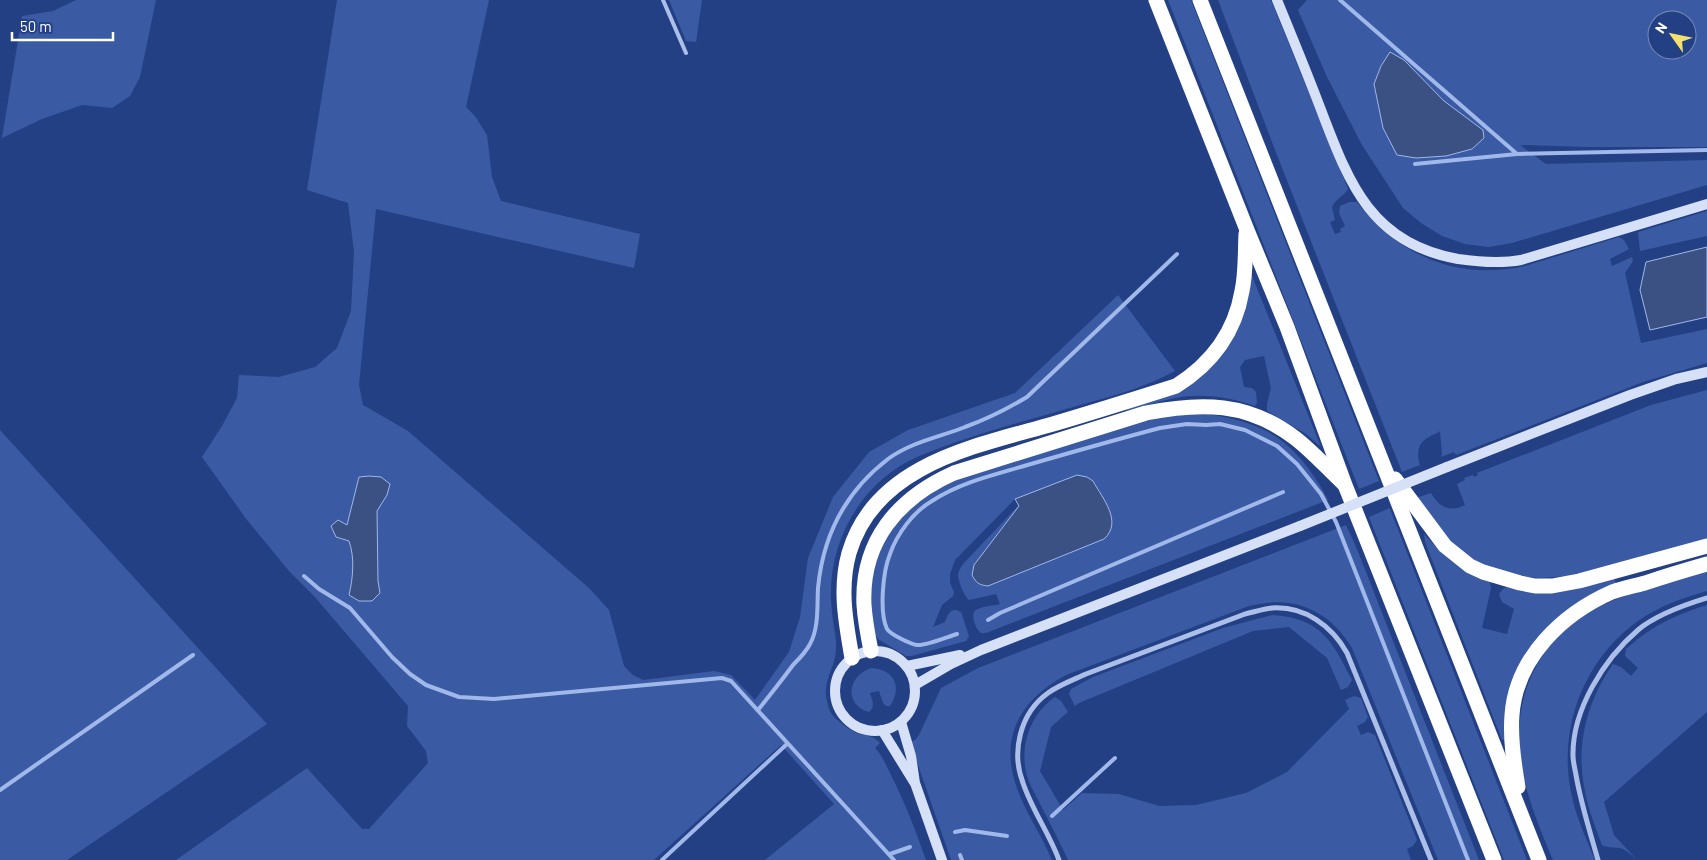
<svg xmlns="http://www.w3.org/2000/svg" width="1707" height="860" viewBox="0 0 1707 860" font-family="Barlow,sans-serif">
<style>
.green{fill:#3a5aa4;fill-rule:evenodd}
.water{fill:#3b5083;stroke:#a0b8ea}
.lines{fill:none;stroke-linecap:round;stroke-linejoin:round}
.stream{stroke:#a0b8ea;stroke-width:4}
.lane{stroke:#acbfe9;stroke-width:4}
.street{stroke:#acbfe9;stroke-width:5}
.secondary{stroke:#d6e0f7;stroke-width:10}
.highway{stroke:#fff;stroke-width:15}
.secondary-bridge{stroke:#d6e0f7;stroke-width:10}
</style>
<rect width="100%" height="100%" fill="#234085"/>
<g class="green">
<path d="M 76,0 L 156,0 L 140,77 L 130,96 L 112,108 L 82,105 L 42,119 L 2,138 L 22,16 L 53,11 Z"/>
<path d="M 337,0 L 489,0 L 466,107 L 475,116 L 487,135 L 492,177 L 501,201 L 640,234 L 634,268 L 376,209 L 359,385 L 363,405 L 408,431 L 590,589 L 609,610 L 624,666 L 633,675 L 643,680 L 714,671 L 731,675 L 755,700 L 789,652 L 800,617 L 808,558 L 833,497 L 869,452 L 908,430 L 1015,393 L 1118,295 L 1175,371 C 1148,386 1117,395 1087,403 C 1043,416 999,427 956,442 C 937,449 913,457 897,468 C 850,499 825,557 832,612 C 833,624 837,638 836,650 C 835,669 822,680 827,701 C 828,707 830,713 835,718 C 841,723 849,730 857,733 C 866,736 873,735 880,743 L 875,748 C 883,756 886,766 891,775 C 905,803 916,831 926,860 L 765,860 L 834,804 L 781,745 L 654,860 L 176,860 L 307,768 L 362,829 L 369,829 L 428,763 L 426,751 L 407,726 L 408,706 L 314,596 L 289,571 L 247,520 L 202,457 L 222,426 L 237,398 L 239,375 L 279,377 L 315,367 L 337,348 L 351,311 L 354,252 L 348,203 L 307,190 Z"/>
<path d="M 669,0 L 702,0 L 696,42 L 686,41 Z"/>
<path d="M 1168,0 L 1191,0 L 1379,481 L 1359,489 Z"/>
<path d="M 1218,0 L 1271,0 L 1348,189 C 1344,196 1335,199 1332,207 L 1335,220 L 1330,222 L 1335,234 L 1341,232 L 1340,229 L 1345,226 L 1339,213 L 1340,206 L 1349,202 L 1357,202 C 1398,256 1458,281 1525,266 L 1619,237 L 1624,240 L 1629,249 L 1610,259 L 1612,266 L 1632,257 L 1633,261 L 1625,273 L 1641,343 L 1707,329 L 1707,363 L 1643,382 L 1456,455 L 1454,452 L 1441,457 L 1442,454 L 1440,431 C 1437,434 1433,434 1429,437 C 1418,442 1416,454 1420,465 L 1402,472 L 1275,150 Z"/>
<path d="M 1307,0 L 1707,0 L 1707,147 L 1586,147 L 1520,145 L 1546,164 L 1707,160 L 1707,185 L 1512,243 L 1489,247 L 1465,244 L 1442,236 L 1421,223 L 1403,208 L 1362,145 L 1327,77 L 1298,10 ZM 1657,20 L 1687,20 L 1687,50 L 1657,50 Z"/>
<path d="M 1707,211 L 1707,236 L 1640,251 L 1638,232 Z"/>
<path d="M 1250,271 L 1321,447 L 1306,434 L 1267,411 L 1267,404 L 1271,388 L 1264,356 L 1245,360 L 1240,367 L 1244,387 L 1252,388 L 1256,392 L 1257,403 L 1255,406 C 1230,397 1201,393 1175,398 C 1159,401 1143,407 1127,411 L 1127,408 L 1201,375 Z"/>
<path d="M 1707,390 L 1707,539 L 1568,576 L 1542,578 L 1524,577 L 1499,571 L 1474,560 L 1449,541 L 1416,498 L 1431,493 C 1439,507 1450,513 1465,505 L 1457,484 L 1465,480 L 1464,478 L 1473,475 L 1474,477 L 1478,475 L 1477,473 L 1651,405 Z"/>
<path d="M 1203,413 C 1226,417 1249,421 1270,433 C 1295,447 1316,476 1328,500 L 986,633 C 983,633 981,634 979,631 C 975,627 970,613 976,610 C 982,606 993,606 1000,604 L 996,594 L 969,600 C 964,596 959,583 958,576 C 958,571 961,567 964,563 L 1019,505 L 976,582 L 981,585 L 988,586 L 1104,539 L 1015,499 L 955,560 L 950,574 L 950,583 L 954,592 L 953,596 L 942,605 L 933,627 L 945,622 C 948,614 951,606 961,612 L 969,636 L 966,641 L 912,656 L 906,656 L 878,639 L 873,631 L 870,617 L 871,576 L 887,533 L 924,494 L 954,480 L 1147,420 L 1179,414 Z"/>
<path d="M 0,430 L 267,724 L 67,860 L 0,860 Z"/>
<path d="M 1390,508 L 1390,509 L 1527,860 L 1504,860 L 1369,517 Z"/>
<path d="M 1346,525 L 1357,549 L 1479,860 L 1438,860 L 1352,648 C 1328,609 1293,595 1249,606 L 1066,675 C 1019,700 998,739 1018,791 C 1027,815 1042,836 1052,860 L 951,860 L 910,742 L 915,740 L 919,735 L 941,688 L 978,668 Z"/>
<path d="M 1424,534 C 1443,555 1463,570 1490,582 L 1491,588 L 1482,628 L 1507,634 L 1514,609 L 1502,602 L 1499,594 L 1503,589 L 1506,587 L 1522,590 L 1614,578 L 1617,585 L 1581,600 L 1559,616 L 1540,636 L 1506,739 L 1502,740 L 1425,542 Z"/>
<path d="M 1707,571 L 1707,591 C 1683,598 1659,606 1638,621 C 1584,659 1558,728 1571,792 C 1575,815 1586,838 1595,860 L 1553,860 C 1539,827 1524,791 1520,755 C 1513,688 1544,632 1605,604 C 1637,589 1674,581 1707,571 Z"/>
<path d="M 1707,605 L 1707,712 L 1604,802 L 1614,835 L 1637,860 C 1631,855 1626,849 1619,848 C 1613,847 1608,848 1602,845 C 1595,826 1587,806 1584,786 C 1576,742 1588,700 1613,664 L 1621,667 L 1631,676 L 1638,668 L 1625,656 L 1626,649 C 1653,625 1673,616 1707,605 Z"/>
<path d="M 1272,615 C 1321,618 1332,641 1352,680 L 1348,687 L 1341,690 L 1327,658 L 1289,627 L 1253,631 L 1079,703 L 1075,706 L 1069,694 L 1071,689 L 1093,677 L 1223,628 Z"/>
<path d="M 871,668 C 894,669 903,687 890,706 L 886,706 L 883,703 L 879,691 L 870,693 C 872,700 876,707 869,712 C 844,705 847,676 871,668 Z"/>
<path d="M 1354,696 L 1361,698 L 1368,717 L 1365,722 L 1357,726 L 1361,735 L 1368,732 L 1375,735 L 1417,840 L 1413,846 L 1407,849 L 1411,860 L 1068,860 C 1059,841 1050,823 1040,804 C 1036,795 1030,786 1027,776 C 1019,747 1030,714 1055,697 L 1061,701 L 1068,712 L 1051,727 L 1040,771 L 1063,810 L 1082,793 L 1119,794 L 1159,806 L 1196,805 L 1246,793 L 1287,772 L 1349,709 L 1345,700 Z"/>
</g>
<g class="water">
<path d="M 1390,52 L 1404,60 L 1444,101 L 1483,130 L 1484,138 L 1472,149 L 1446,156 L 1416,158 L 1397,155 L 1383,128 L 1374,84 L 1381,66 Z"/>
<path d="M 1707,247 L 1707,317 L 1650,330 L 1640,290 L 1646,262 Z"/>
<path d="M 1077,475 L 1087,477 L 1093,481 C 1103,499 1123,522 1104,539 L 988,586 C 979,585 976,583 972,575 L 974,565 L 1019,506 L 1015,499 Z"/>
<path d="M 369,476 L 381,477 L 390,484 L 387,495 L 377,511 L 378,581 L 380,593 L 372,601 L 359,601 L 349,595 C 353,578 355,558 349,541 L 336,537 L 331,526 L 338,520 L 347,525 L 359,477 Z"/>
</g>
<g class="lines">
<g class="stream">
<path d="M 1340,0 L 1517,154"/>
<path d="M 1415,164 L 1517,154 L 1707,150"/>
<path d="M 304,576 L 319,589 L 350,608 L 392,657 L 410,674 L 426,685 L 459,697 L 494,699 L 722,678 L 731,681 L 894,860"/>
<path d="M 988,620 L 1000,613 L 1283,492"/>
<path d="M 957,634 C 947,637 926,646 917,645 C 910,644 890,634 887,629 C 879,612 883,571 890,554 C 897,534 913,512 932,501 C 959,483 993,475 1024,466 C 1069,453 1114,440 1160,428 L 1187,424 L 1206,425 L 1220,424 L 1245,430 L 1277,446 L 1297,464 L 1321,494 L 1336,522 L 1468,860"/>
<path d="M 758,710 C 770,695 782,680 793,665 C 799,659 806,652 810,644 C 819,628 817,606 818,588 C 823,535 845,492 888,459 C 911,442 940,437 965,427 C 987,419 1007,409 1027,397 L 1177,254"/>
<path d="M 0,790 L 193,655"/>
<path d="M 1052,816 L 1115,758"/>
<path d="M 955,832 L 965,830 L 1007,836"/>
<path d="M 890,854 L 910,847"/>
<path d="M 960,855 L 962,860"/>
<path d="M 662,860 L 787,744"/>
</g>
<path class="lane" d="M 663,0 L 686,53"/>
<g class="street">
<path d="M 1059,860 C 1049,833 1032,810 1023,783 C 1011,752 1020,713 1048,693 C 1059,685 1073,680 1086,674 L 1245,614 C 1254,612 1263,609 1272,608 C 1305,606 1332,626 1347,653 L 1431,860"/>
<path d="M 1598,860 C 1590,832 1581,804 1576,775 C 1575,769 1573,762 1573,756 C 1572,710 1604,659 1638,630 C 1656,615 1684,605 1707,598"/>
</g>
<g class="secondary">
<path d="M 1277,0 C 1291,34 1305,68 1318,102 C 1347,177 1367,243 1458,259 C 1479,262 1500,264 1521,260 L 1707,204"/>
<path d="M 1447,467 L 1630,395 L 1676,379 L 1707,372"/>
<circle cx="875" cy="691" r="40"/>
<path d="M 907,666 L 960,655"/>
<path d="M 915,685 L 951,664 L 981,650 L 1300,526"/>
<path d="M 901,722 L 911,756 L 915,783 L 942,860"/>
<path d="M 882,730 L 914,782"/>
</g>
<g class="highway">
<path d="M 1156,0 L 1247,230 L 1287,327 L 1345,485 L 1494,860"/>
<path d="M 1200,0 L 1539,860"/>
<path d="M 1395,479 L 1445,546 L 1470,566 L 1483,572 L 1520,583 L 1535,586 L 1552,586 L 1579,581 L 1707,546"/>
<path d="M 871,651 C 868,636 865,620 864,605 C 861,541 898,498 954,473 L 1146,413 C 1201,402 1248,402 1295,438 C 1312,451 1327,468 1343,483"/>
<path d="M 852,658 C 846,623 839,589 849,553 C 875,464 976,446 1053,424 C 1094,412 1135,399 1176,386 C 1211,364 1235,332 1242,291 C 1246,273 1245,253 1246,234"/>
<path d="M 1518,787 C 1514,764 1510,739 1512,715 C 1516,658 1562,614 1612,592 C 1623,588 1634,586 1645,583 C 1666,576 1686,570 1707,564"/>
</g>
<path class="secondary-bridge" d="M 1300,526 L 1447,467"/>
</g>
<g transform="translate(1672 35) rotate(303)"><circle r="24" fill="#234085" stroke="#7b8cb6"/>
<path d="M0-4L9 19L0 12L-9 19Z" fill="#f4e06e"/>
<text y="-8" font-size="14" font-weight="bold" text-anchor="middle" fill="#ffffff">N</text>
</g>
<path d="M12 32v8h101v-8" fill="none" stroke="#ffffff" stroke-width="2.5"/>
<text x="20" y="32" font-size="15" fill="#ffffff" stroke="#234085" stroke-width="4" paint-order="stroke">50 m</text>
</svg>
